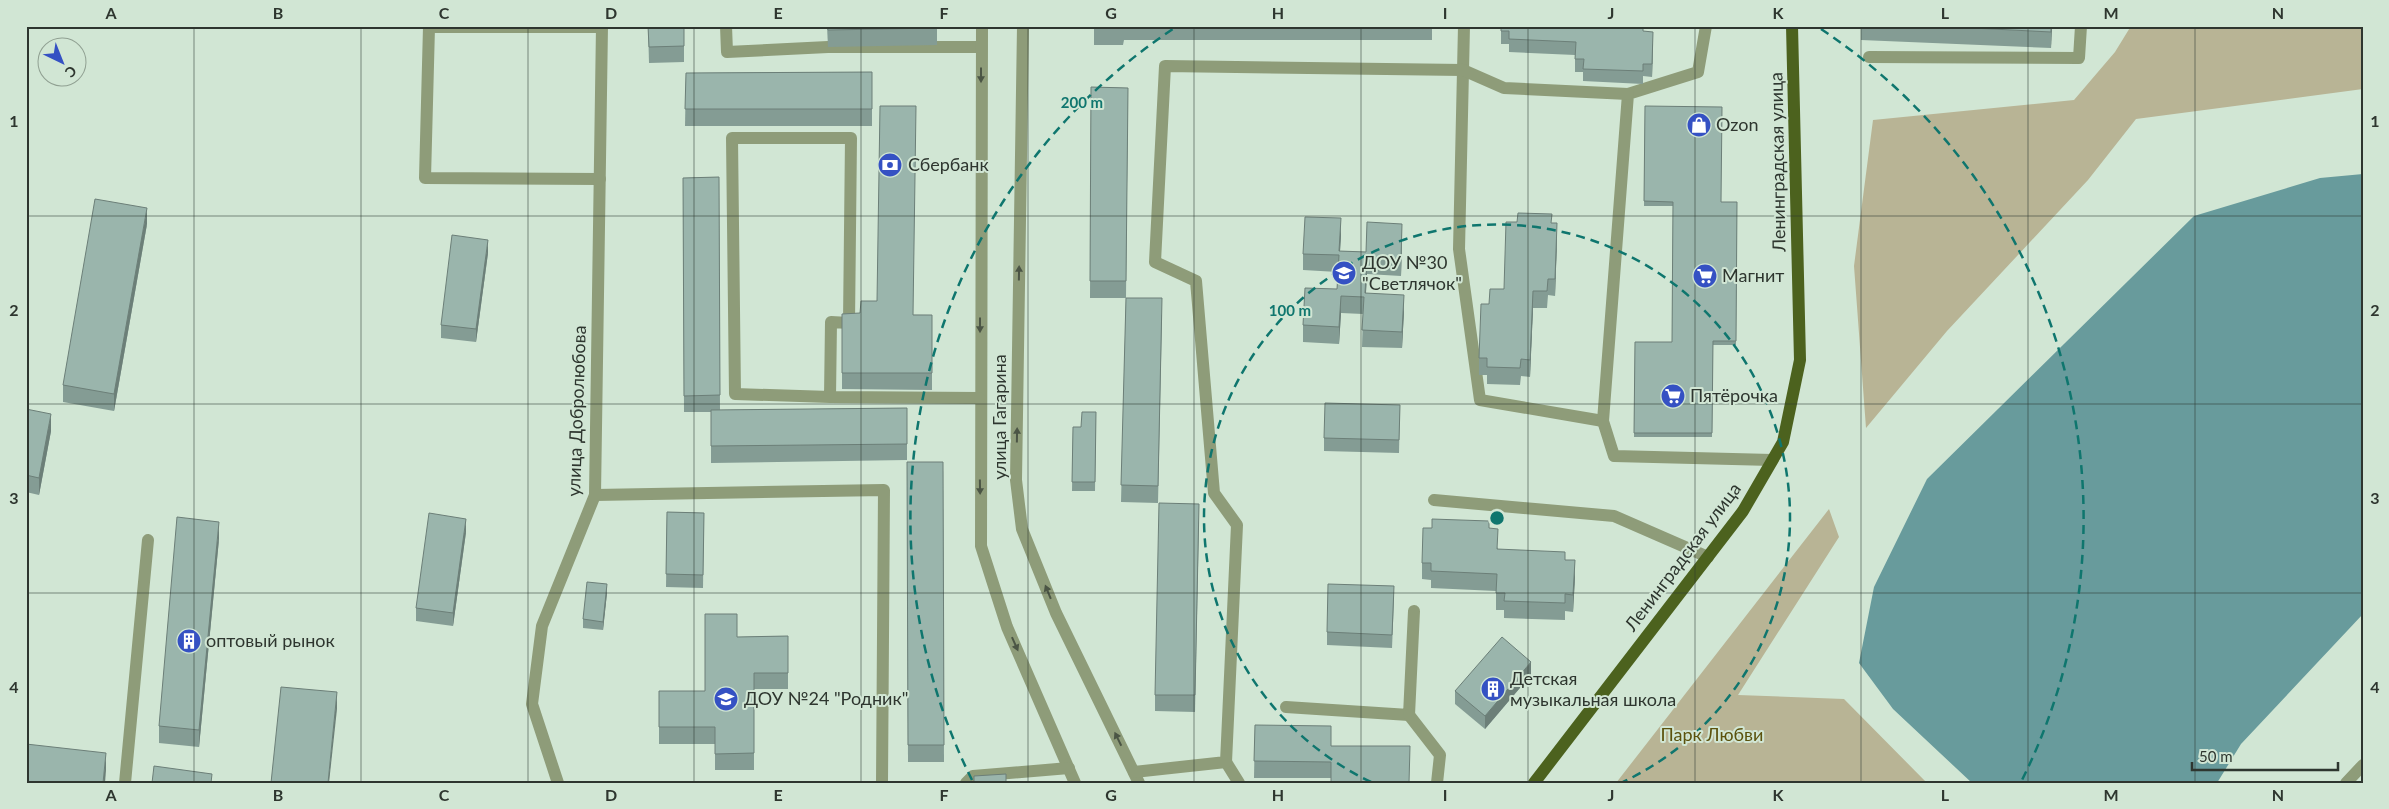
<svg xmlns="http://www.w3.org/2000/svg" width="2389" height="809" viewBox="0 0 2389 809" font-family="Lato,sans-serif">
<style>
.green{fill:#b8b495}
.water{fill:#689b9c}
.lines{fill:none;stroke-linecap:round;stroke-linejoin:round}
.minor{stroke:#8e9c79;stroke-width:12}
.major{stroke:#4c621e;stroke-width:12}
.wall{fill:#849c94}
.shaded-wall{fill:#6c7f78}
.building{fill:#9ab5ac;stroke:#6c7f78}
.oneway{fill:#4b5545}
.grid{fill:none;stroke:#2e362f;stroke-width:1;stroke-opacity:0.55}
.ring{fill:none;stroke:#0f766e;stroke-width:2.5;stroke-dasharray:9 6}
.labels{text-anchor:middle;stroke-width:4;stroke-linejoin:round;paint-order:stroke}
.poi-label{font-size:18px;fill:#2e362f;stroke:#d1e6d4;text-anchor:start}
.street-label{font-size:18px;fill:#2e362f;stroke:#d1e6d4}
.park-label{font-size:18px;fill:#5b520d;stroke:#d1e6d4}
.centre{fill:#0f766e;stroke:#d1e6d4;stroke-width:2.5}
.ring-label{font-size:15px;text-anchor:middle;font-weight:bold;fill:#0f766e;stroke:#d1e6d4;stroke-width:4;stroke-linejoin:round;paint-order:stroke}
.neatline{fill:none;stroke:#2e362f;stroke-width:2}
.grid-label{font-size:16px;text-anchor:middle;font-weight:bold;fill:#2e362f}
</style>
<rect width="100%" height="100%" fill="#d1e6d4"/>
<g class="green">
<path d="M 2131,26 L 2363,26 L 2363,89 L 2136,119 L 2088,180 L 1947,331 L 1866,428 L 1854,266 L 1873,120 L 2074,100 L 2115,52 Z"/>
<path d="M 1829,509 L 1839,537 L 1738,695 L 1844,699 L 1927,783 L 1616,783 Z"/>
</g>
<path class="water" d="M 2363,174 L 2363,614 L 2241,744 L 2217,783 L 1972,783 L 1893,709 L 1859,663 L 1874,587 L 1927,479 L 2194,216 L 2320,178 Z"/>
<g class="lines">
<g class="minor">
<path d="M 726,26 L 727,52 L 828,47 L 981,47"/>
<path d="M 982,26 L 981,546 L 1007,627 L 1075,783"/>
<path d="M 1023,26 L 1016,480 L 1022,529 L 1056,613 L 1139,783"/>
<path d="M 1464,26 L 1459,249 L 1480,400 L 1603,421"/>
<path d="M 1706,26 L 1698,72 L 1628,94 L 1603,421 L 1614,456 L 1772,460"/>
<path d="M 1869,57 L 2079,58 L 2081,26"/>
<path d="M 600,179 L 425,178 L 429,27 L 602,27"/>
<path d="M 830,397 L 831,322 L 849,323 L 851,138 L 732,138 L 735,394 L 830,397 L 979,398"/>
<path d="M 595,495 L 884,490 L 882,783"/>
<path d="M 1434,500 L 1614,516 L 1708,557"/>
<path d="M 1286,707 L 1409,715 L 1414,611"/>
<path d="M 1409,715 L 1440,755 L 1437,783"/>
<path d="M 1226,762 L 1239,783"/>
<path d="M 1134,772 L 1226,762 L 1237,525 L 1214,493 L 1196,281 L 1155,262 L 1165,66 L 1463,70 L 1504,88 L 1628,94"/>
<path d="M 125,783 L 148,540"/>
<path d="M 558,783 L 532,704 L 542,626 L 595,495 L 602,26"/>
<path d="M 966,783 L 973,776 L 1069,768"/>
<path d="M 2346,783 L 2363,765"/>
</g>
<path class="major" d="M 1534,783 L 1743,511 L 1783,442 L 1800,360 L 1792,26"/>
</g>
<g class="wall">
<path d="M 648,26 L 684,26 L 684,62 L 649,63 Z"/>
<path d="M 827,26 L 937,26 L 937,45 L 828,47 Z"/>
<path d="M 1094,26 L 1432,26 L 1432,40 L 1124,40 L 1123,45 L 1094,45 Z"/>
<path d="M 1501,26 L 1643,31 L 1653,45 L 1652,77 L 1643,76 L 1643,84 L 1583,81 L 1583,72 L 1575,72 L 1575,55 L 1509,52 L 1509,44 L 1501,44 Z"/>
<path d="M 1861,26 L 2052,26 L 2051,48 L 1861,40 Z"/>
<path d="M 872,72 L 872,126 L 685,126 L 686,73 Z"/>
<path d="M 1091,87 L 1128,88 L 1126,298 L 1162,315 L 1158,503 L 1121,502 L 1126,298 L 1090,298 Z"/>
<path d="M 1645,106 L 1721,202 L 1737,202 L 1736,345 L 1713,345 L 1712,437 L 1634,437 L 1635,342 L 1672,342 L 1673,206 L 1644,206 Z"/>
<path d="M 719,177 L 720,410 L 907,408 L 907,460 L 711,463 L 711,412 L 684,412 L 683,178 Z"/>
<path d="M 1552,223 L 1557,240 L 1555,296 L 1548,295 L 1547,308 L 1533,308 L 1530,377 L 1521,376 L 1520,385 L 1487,384 L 1487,375 L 1479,375 L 1479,358 L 1489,304 L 1504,289 Z"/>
<path d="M 147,224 L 114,411 L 63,402 L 63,385 Z"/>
<path d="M 1341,235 L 1340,251 L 1366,252 L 1402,241 L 1401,276 L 1367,274 L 1366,293 L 1404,311 L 1402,348 L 1362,347 L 1363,314 L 1341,313 L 1339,344 L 1303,342 L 1303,325 L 1337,289 L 1338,272 L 1303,270 L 1303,254 Z"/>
<path d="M 488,253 L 476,342 L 441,338 L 441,325 Z"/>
<path d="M 842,314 L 932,315 L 932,390 L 842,389 Z"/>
<path d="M 1400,405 L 1399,453 L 1324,451 L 1324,438 Z"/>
<path d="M 26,409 L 51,431 L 39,495 L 26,492 Z"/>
<path d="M 1096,412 L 1095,491 L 1072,491 L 1073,427 L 1081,427 Z"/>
<path d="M 907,462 L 943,462 L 944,762 L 908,762 Z"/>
<path d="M 667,512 L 704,513 L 703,588 L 666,587 Z"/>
<path d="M 1199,520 L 1195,712 L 1155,711 L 1155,695 Z"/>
<path d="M 1489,528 L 1498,549 L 1565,560 L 1575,577 L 1573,612 L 1565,611 L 1565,620 L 1504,618 L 1504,610 L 1496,610 L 1496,591 L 1431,588 L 1431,580 L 1422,579 L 1422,563 Z"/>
<path d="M 466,532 L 453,626 L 416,621 L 416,608 Z"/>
<path d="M 219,539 L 199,747 L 159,743 L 159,726 Z"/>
<path d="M 607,593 L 603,630 L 583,628 L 583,619 Z"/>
<path d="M 1394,599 L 1392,648 L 1327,645 L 1327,632 Z"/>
<path d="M 788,636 L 788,689 L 754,689 L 754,770 L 715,770 L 715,744 L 659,744 L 659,691 L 705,691 L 737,637 Z"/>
<path d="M 1531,675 L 1485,729 L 1455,704 L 1455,691 Z"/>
<path d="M 1255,725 L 1331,746 L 1331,778 L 1254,778 Z"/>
</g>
<g class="shaded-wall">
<path d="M 2051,26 L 2052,26 L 2051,48 Z"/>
<path d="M 1653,32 L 1653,45 L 1652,77 L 1652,64 Z"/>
<path d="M 147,208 L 147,224 L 114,411 L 114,394 Z"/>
<path d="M 1341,218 L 1341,235 L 1339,268 L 1339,251 Z"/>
<path d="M 1557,223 L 1557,240 L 1555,296 L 1555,279 Z"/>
<path d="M 1402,224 L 1402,241 L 1401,276 L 1401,259 Z"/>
<path d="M 488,240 L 488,253 L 476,342 L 476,329 Z"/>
<path d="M 1367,258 L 1367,274 L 1365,309 L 1365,293 Z"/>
<path d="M 1533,291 L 1533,308 L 1530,377 L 1530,360 Z"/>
<path d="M 1404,295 L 1404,311 L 1402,348 L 1402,332 Z"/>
<path d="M 1341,296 L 1341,313 L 1339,344 L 1339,327 Z"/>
<path d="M 51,414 L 51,431 L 39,495 L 39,478 Z"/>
<path d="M 466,519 L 466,532 L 453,626 L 453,613 Z"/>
<path d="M 219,522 L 219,539 L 199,747 L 199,730 Z"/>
<path d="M 1575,560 L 1575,577 L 1573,612 L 1573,595 Z"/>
<path d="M 607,584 L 607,593 L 603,630 L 603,622 Z"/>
<path d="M 1531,662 L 1531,675 L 1485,729 L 1485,716 Z"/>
<path d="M 337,692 L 337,709 L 329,783 L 328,783 Z"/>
<path d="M 106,753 L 106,770 L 105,783 L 103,783 Z"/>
</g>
<g class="building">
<path d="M 648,26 L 684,26 L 684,46 L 649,47 Z"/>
<path d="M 827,26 L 937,26 L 937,28 L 828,30 Z"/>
<rect x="1094" y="26" width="29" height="2"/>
<path d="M 1501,26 L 1643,26 L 1643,31 L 1653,32 L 1652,64 L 1643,64 L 1643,71 L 1583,69 L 1584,59 L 1575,59 L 1576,42 L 1509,39 L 1509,31 L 1501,31 Z"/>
<path d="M 1933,26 L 2051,26 L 2051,32 Z"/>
<path d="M 872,72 L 872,109 L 685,109 L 686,73 Z"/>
<path d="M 1091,87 L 1128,88 L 1126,281 L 1090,281 Z"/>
<path d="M 880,106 L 916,106 L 913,315 L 932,315 L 932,373 L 842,373 L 842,314 L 860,313 L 861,301 L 877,301 Z"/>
<path d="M 1645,106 L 1722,107 L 1721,202 L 1737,202 L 1736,341 L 1713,341 L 1712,433 L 1634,433 L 1635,342 L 1672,342 L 1673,202 L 1644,201 Z"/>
<path d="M 719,177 L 720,395 L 684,396 L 683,178 Z"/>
<path d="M 95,199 L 147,208 L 114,394 L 63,385 Z"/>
<path d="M 1518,213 L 1552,214 L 1551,223 L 1557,223 L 1555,279 L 1548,279 L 1547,291 L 1533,291 L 1530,360 L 1521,359 L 1520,368 L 1487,367 L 1487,358 L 1479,358 L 1481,304 L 1489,304 L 1490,289 L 1504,289 L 1506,222 L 1517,222 Z"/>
<path d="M 1305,217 L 1341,218 L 1339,251 L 1366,252 L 1367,222 L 1402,224 L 1401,259 L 1367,258 L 1365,293 L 1404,295 L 1402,332 L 1362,330 L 1364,297 L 1341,296 L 1339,327 L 1303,325 L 1305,288 L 1337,289 L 1339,255 L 1303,254 Z"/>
<path d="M 452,235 L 488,240 L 476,329 L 441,325 Z"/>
<path d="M 1126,298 L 1162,298 L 1158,486 L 1121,485 Z"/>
<path d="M 1325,403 L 1400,405 L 1399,440 L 1324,438 Z"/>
<path d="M 907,408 L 907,444 L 711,446 L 711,410 Z"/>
<path d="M 26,409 L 51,414 L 39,478 L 26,475 Z"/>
<path d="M 1082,412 L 1096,412 L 1095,482 L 1072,482 L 1073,427 L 1081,427 Z"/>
<path d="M 907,462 L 943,462 L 944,745 L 908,745 Z"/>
<path d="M 1159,503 L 1199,504 L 1195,695 L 1155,695 Z"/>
<path d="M 667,512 L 704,513 L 703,575 L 666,574 Z"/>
<path d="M 429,513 L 466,519 L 453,613 L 416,608 Z"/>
<path d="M 177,517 L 219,522 L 199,730 L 159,726 Z"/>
<path d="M 1432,519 L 1489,521 L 1489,528 L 1498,529 L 1497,549 L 1565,552 L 1565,560 L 1575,560 L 1573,595 L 1565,594 L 1565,603 L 1504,601 L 1505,593 L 1496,593 L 1497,574 L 1431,571 L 1431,563 L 1422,563 L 1423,528 L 1432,528 Z"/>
<path d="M 587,582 L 607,584 L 603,622 L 583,619 Z"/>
<path d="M 1328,584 L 1394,586 L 1392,635 L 1327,632 Z"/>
<path d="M 705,614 L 737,614 L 737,637 L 788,636 L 788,673 L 754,673 L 754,753 L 715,754 L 715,727 L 659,727 L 659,691 L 705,691 Z"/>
<path d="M 1502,637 L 1531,662 L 1485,716 L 1455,691 Z"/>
<path d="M 281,687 L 337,692 L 328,783 L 271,783 Z"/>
<path d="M 1255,725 L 1331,726 L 1331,746 L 1410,746 L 1409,783 L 1331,783 L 1331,762 L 1254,761 Z"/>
<path d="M 26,744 L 106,753 L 103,783 L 26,783 Z"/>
<path d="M 154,766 L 212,774 L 211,783 L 152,783 Z"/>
<path d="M 1006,774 L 1006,783 L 974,783 L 974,776 Z"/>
</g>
<defs><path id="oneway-solid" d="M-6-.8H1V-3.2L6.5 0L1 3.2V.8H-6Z" transform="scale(1.25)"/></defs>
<g class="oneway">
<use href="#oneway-solid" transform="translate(981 75) rotate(90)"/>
<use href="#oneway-solid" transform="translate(1019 273) rotate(-89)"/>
<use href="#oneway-solid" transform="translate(980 325) rotate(90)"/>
<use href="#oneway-solid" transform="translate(1017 435) rotate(-89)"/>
<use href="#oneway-solid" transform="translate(980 487) rotate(89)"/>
<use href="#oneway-solid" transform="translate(1048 592) rotate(-112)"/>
<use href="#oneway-solid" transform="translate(1015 644) rotate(66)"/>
<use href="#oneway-solid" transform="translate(1118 739) rotate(-116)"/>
</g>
<path class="grid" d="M 194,26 L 194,783M 361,26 L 361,783M 528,26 L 528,783M 694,26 L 694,783M 861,26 L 861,783M 1028,26 L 1028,783M 1194,26 L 1194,783M 1361,26 L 1361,783M 1528,26 L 1528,783M 1695,26 L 1695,783M 1861,26 L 1861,783M 2028,26 L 2028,783M 2195,26 L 2195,783M 26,216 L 2363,216M 26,404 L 2363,404M 26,593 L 2363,593"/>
<g class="ring">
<path d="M1371 782A293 293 0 1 1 1623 782"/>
<path d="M972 780A587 587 0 0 1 1173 29M1821 29A587 587 0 0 1 2022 780"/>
</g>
<defs>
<symbol id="shop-disc" viewBox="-11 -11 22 22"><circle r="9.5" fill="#3551c3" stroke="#d1e6d4"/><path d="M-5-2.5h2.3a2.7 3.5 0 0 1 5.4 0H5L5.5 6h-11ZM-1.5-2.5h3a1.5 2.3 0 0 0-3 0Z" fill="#fff"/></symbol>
<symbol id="bank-disc" viewBox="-11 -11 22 22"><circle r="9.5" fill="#3551c3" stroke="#d1e6d4"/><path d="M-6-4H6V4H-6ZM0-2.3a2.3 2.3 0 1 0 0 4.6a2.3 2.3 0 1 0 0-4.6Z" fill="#fff"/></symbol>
<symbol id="school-disc" viewBox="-11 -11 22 22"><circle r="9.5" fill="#3551c3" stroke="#d1e6d4"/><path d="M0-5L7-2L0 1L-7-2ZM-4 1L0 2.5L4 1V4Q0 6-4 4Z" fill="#fff"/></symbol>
<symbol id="supermarket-disc" viewBox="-11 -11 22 22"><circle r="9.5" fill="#3551c3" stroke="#d1e6d4"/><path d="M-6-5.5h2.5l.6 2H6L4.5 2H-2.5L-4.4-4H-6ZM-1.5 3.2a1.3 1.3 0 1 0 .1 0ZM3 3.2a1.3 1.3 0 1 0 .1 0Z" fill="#fff"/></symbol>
<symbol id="building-disc" viewBox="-11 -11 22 22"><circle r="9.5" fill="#3551c3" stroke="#d1e6d4"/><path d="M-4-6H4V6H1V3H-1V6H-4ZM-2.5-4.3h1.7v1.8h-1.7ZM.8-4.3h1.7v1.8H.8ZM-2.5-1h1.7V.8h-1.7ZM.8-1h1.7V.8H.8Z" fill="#fff"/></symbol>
</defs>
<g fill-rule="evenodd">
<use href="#shop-disc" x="1685" y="111" width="28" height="28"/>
<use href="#bank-disc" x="876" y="151" width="28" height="28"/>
<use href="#school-disc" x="1330" y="259" width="28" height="28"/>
<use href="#supermarket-disc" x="1691" y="262" width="28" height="28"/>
<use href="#supermarket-disc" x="1659" y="382" width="28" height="28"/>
<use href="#building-disc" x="175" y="627" width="28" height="28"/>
<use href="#building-disc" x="1479" y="675" width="28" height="28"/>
<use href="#school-disc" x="712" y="685" width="28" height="28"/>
</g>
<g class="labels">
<g class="poi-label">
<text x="1716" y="131">Ozon</text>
<text x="908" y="171">Сбербанк</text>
<text x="1362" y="269">ДОУ №30<tspan x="1362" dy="21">"Светлячок"</tspan></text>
<text x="1722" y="282">Магнит</text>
<text x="1690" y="402">Пятёрочка</text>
<text x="206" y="647">оптовый рынок</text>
<text x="1510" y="685">Детская<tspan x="1510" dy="21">музыкальная школа</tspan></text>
<text x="744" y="705">ДОУ №24 "Родник"</text>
</g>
<g class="street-label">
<text transform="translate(1778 162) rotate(-91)" y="6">Ленинградская улица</text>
<text transform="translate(577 411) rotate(-88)" y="6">улица Добролюбова</text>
<text transform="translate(1000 417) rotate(-90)" y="6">улица Гагарина</text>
<text transform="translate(1683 557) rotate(-53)" y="6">Ленинградская улица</text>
</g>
<g class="park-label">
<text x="1712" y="741">Парк Любви</text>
</g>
</g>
<circle cx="1497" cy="518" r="8" class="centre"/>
<g class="ring-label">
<text x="1082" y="108">200 m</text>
<text x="1290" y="316">100 m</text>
</g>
<rect width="2389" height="809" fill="none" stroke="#d1e6d4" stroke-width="55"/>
<g transform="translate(62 62) rotate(137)"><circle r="24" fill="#d1e6d4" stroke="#90a092"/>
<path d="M0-4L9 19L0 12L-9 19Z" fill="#3551c3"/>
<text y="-8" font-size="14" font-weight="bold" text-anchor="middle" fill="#2e362f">С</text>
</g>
<path d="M2192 762v8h146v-8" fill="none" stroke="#2e362f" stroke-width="2.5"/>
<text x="2199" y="762" font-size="15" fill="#2e362f" stroke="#d1e6d4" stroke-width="4" paint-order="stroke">50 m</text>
<rect x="28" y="28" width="2334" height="754" class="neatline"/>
<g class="grid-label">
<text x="111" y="19">A</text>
<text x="278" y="19">B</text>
<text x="444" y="19">C</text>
<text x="611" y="19">D</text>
<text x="778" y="19">E</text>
<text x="944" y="19">F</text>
<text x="1111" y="19">G</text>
<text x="1278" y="19">H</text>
<text x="1445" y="19">I</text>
<text x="1611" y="19">J</text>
<text x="1778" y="19">K</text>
<text x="1945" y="19">L</text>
<text x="2111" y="19">M</text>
<text x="2278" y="19">N</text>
<text x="14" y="127">1</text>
<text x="2375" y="127">1</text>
<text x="14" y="316">2</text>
<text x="2375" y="316">2</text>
<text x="14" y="504">3</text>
<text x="2375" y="504">3</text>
<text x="14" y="693">4</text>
<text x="2375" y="693">4</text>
<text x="111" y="801">A</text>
<text x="278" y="801">B</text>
<text x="444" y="801">C</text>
<text x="611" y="801">D</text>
<text x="778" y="801">E</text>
<text x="944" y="801">F</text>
<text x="1111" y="801">G</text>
<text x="1278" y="801">H</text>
<text x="1445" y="801">I</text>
<text x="1611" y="801">J</text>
<text x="1778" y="801">K</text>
<text x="1945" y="801">L</text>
<text x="2111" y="801">M</text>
<text x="2278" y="801">N</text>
</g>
</svg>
